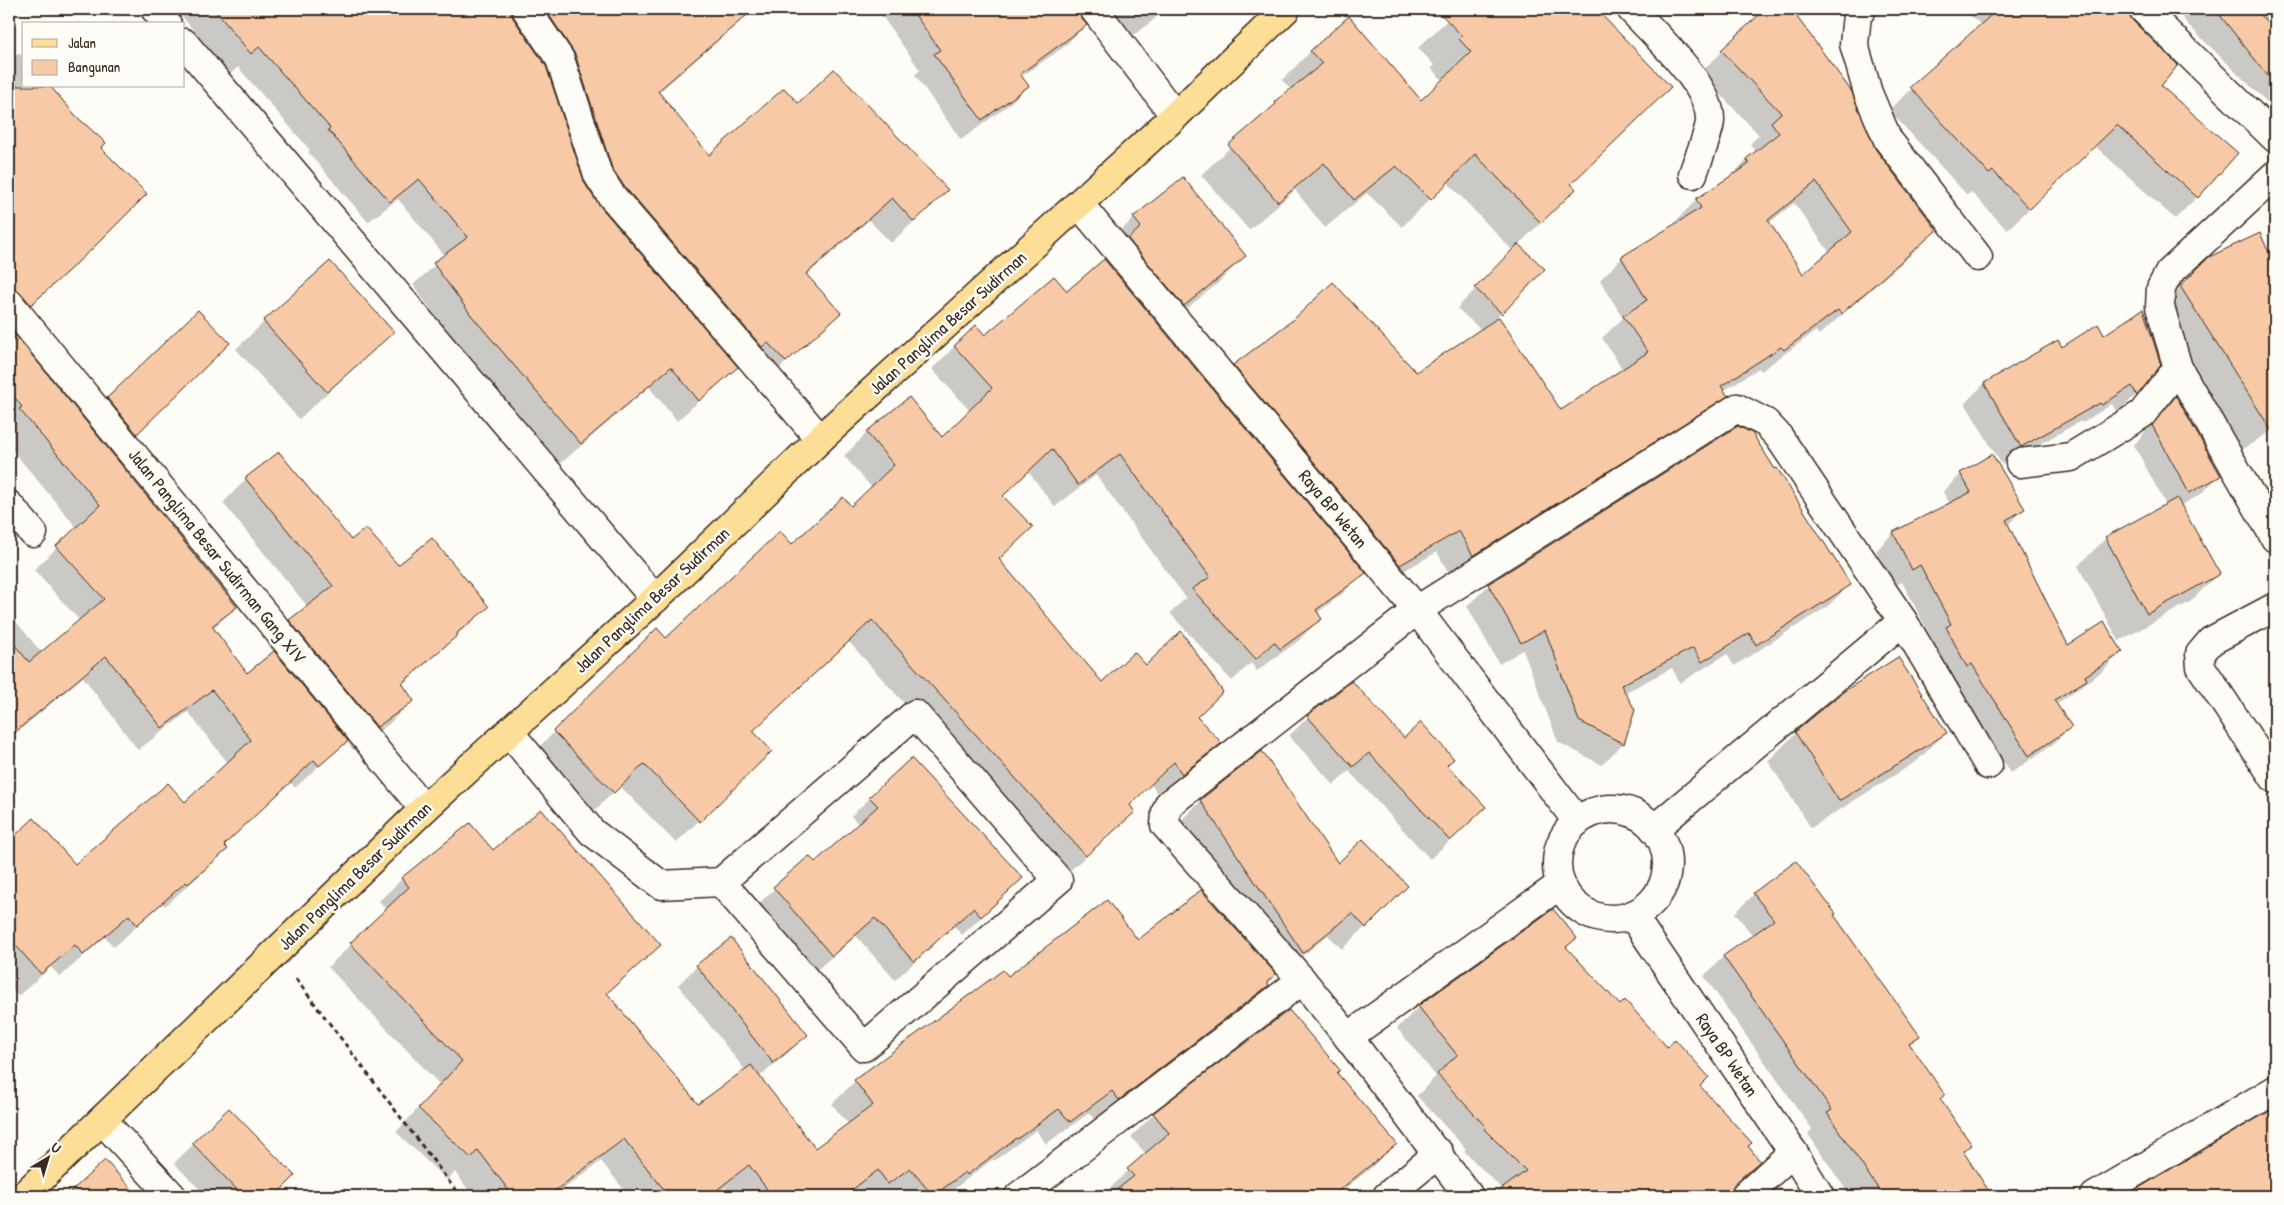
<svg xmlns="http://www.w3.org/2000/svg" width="2284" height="1205" viewBox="0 0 2284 1205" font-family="'Patrick Hand',sans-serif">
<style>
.shadow{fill:#0003;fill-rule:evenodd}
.building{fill:#f7c9a6;stroke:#3b2a1e;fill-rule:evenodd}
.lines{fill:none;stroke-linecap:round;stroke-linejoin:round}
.minor-casing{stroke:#3b2a1e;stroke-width:31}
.major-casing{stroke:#3b2a1e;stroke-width:31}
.path{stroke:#3b2a1e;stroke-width:3;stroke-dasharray:5 4;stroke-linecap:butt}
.minor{stroke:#fdfcf7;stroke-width:28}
.major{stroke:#fdde96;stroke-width:28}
.labels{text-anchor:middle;stroke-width:5;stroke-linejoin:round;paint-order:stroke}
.street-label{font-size:18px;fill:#3b2a1e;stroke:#fdfcf7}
</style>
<rect width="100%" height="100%" fill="#fdfcf7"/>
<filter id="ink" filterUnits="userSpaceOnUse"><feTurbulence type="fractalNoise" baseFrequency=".02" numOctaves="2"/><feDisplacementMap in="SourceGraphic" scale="10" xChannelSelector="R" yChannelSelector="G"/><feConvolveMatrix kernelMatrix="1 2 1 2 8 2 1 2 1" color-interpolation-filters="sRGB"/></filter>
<g filter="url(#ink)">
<g class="shadow">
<path d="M 9,9 L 15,9 L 9,15 Z"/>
<path d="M 176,9 L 501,9 L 514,26 L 518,27 L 537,9 L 754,9 L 658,93 L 709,157 L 798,105 L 924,212 L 891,243 L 869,220 L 806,276 L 839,313 L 763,384 L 745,364 L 739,369 L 737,367 L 677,421 L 649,387 L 560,464 L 450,336 L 413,285 L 445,256 L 398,199 L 368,222 L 308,152 L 310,150 L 238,67 L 230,74 ZM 545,65 L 553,76 L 591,194 L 584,184 Z"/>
<path d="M 877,9 L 1164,9 L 1151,22 L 1114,50 L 1081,15 L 1085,25 L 1065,46 L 1021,77 L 1028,86 L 1007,106 L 961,140 L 915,75 L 920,70 Z"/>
<path d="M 1459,9 L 1594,9 L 1669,87 L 1570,184 L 1546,218 L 1518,245 L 1543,270 L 1497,317 L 1560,412 L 1623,370 L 1602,338 L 1623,318 L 1600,280 L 1622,258 L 1676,225 L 1675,222 L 1696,200 L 1724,182 L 1756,152 L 1750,144 L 1759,135 L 1700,73 L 1767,9 L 1790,9 L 1850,93 L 1875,150 L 1936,230 L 1914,252 L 1819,335 L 1816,331 L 1761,371 L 1759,368 L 1723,391 L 1726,395 L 1704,417 L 1451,577 L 1437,552 L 1377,586 L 1365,571 L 1341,595 L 1317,613 L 1321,618 L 1298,641 L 1257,671 L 1251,663 L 1232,681 L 1170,613 L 1186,598 L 1096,475 L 1055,507 L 1028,471 L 1002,496 L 998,560 L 1102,684 L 1195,718 L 1220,743 L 1197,766 L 1159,796 L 1151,784 L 1128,806 L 1134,812 L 1062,878 L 849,642 L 752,732 L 771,751 L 676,843 L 620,786 L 590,815 L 531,755 L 657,630 L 666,639 L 792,546 L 851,507 L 872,488 L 844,456 L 867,433 L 942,438 L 970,411 L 932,369 L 955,346 L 985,336 L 1067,292 L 1114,255 L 1106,245 L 1134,218 L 1245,256 L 1217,284 L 1161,329 L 1211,389 L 1234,365 L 1416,374 L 1481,330 L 1457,308 L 1513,251 L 1447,182 L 1402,227 L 1367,193 L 1325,228 L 1295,190 L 1249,230 L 1201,175 L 1291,90 L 1282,80 L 1311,51 L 1421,102 L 1443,81 L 1431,68 L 1434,65 L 1418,48 ZM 1794,203 L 1830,253 L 1803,276 L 1769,223 Z"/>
<path d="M 1725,9 L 1743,9 L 1733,17 Z"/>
<path d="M 1963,9 L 2127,9 L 2127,13 L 2160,86 L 2197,197 L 2175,219 L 2095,146 L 2007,230 L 1971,192 L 1967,195 L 1889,110 L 1981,25 Z"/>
<path d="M 2176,9 L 2275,9 L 2275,104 L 2272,107 L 2188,25 Z"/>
<path d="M 19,53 L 24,59 L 24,86 L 100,148 L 146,194 L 68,271 L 9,325 L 9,62 Z"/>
<path d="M 2259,235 L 2275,268 L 2275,428 L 2242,450 L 2155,313 L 2210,258 Z"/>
<path d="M 264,322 L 393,332 L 299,419 L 236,349 Z"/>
<path d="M 9,329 L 235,607 L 213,629 L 247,675 L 274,653 L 267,644 L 290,621 L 308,607 L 223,503 L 246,479 L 351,542 L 398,567 L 487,607 L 402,685 L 412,700 L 389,724 L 353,750 L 346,741 L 295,788 L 290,782 L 223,846 L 226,849 L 203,872 L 165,906 L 162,903 L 114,947 L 105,937 L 60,977 L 51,967 L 18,996 L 9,986 L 9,843 L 34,820 L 75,866 L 185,804 L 228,763 L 188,712 L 138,750 L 83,677 L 9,739 L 9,613 L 42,653 L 80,621 L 34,570 L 77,528 L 9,446 Z"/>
<path d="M 2104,336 L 2159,364 L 2136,395 L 2117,413 L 2112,404 L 2082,423 L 2081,421 L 2002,465 L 1965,403 L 1984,384 L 2057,342 L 2061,349 Z"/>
<path d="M 210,362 L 117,452 L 89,418 L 108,399 Z"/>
<path d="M 2176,398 L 2220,475 L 2201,494 L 2180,506 L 2218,574 L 2190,602 L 2119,641 L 2078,566 L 2106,538 L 2166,505 L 2134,445 L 2157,417 Z"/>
<path d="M 1961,474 L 2023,509 L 2007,526 L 2067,647 L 2121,652 L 2104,670 L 2055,705 L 2070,727 L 2053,744 L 2011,773 L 1954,681 L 1949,684 L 1929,646 L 1933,641 L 1902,582 L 1894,586 L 1876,551 L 1893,533 L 1950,504 L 1943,492 Z"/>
<path d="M 1489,585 L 1849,585 L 1828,606 L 1734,666 L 1727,654 L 1680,683 L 1672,668 L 1624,693 L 1623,743 L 1602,765 L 1558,742 L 1523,650 L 1499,664 L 1467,606 Z"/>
<path d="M 1352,682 L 1403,740 L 1445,765 L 1466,826 L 1430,859 L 1349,771 L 1334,785 L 1289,736 L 1308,717 Z"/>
<path d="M 1796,733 L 1945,733 L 1917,761 L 1811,828 L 1768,761 Z"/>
<path d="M 870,798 L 1003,897 L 962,935 L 954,926 L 895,980 L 856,936 L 812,974 L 755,907 L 809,857 L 815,864 L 859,825 L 851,816 Z"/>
<path d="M 1201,801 L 1338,865 L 1384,909 L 1342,949 L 1328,935 L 1279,975 L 1178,823 Z"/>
<path d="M 493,852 L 660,945 L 606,994 L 698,1106 L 745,1070 L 678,985 L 697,966 L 806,1035 L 787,1054 L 759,1077 L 815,1150 L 849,1125 L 832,1104 L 855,1081 L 1008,978 L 1138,942 L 1268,985 L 1245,1008 L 1096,1122 L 1089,1113 L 1046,1144 L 1036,1130 L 994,1161 L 993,1159 L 945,1196 L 942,1194 L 939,1196 L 892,1196 L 886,1189 L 877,1196 L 858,1196 L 855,1192 L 849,1196 L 732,1196 L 725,1187 L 713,1196 L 629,1196 L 601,1161 L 554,1196 L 473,1196 L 455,1172 L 447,1180 L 396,1132 L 440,1085 L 328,967 L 387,910 L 379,901 L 402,879 Z"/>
<path d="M 1754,894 L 1833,915 L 1918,1036 L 1909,1045 L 1939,1099 L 1970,1145 L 1963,1153 L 1991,1196 L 1850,1196 L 1808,1134 L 1812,1129 L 1704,976 L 1723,957 L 1753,936 L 1735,913 Z"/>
<path d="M 1553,911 L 1575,938 L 1566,948 L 1620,1007 L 1699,1086 L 1758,1161 L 1729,1190 L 1729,1196 L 1499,1196 L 1504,1191 L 1464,1151 L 1466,1149 L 1417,1096 L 1436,1076 L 1397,1028 L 1419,1007 Z"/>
<path d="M 1289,1011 L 1336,1073 L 1395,1144 L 1372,1167 L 1336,1196 L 1108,1196 L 1105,1193 L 1146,1154 L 1131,1137 L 1154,1114 Z"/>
<path d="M 2275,1109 L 2275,1196 L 2128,1196 Z"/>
<path d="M 229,1110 L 294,1176 L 273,1196 L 206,1196 L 174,1163 Z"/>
<path d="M 105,1162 L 136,1196 L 68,1196 L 73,1191 Z"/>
</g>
<g class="building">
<path d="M 214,9 L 511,9 L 513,18 L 546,66 L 585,184 L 599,205 L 738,367 L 699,401 L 671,367 L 581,444 L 471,315 L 433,263 L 468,237 L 419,179 L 390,202 L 328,130 L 330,128 L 259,47 L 251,54 Z"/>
<path d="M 545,9 L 754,9 L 658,91 L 709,155 L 784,88 L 798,103 L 834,69 L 948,190 L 914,222 L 892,198 L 806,274 L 841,313 L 786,362 L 768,343 L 762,347 L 624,186 L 612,168 L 575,54 Z"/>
<path d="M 911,9 L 1079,9 L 1081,18 L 1087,25 L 1020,74 L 1029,86 L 982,120 L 934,54 L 940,50 Z"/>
<path d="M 1436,9 L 1596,9 L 1671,87 L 1571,184 L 1576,189 L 1541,223 L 1475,154 L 1431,200 L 1396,166 L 1354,200 L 1324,163 L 1278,202 L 1228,145 L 1276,104 L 1274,102 L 1322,64 L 1310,51 L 1349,16 L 1421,100 L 1471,52 L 1459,39 L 1462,36 Z"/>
<path d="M 1765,9 L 1791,9 L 1852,92 L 1876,150 L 1937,230 L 1841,314 L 1838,310 L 1784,350 L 1781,347 L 1721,386 L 1728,396 L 1473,556 L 1459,531 L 1400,565 L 1233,365 L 1294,319 L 1333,282 L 1416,372 L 1499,317 L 1561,410 L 1648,352 L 1623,316 L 1647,300 L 1621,257 L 1701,208 L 1696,199 L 1749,164 L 1746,159 L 1779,133 L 1771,122 L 1781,113 L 1721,50 ZM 1816,182 L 1852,232 L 1803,274 L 1768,220 Z"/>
<path d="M 1998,9 L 2128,9 L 2132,20 L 2178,65 L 2161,86 L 2238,153 L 2198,198 L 2117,125 L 2030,209 L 1993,171 L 1989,174 L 1910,87 Z"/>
<path d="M 2215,9 L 2253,9 L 2275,29 L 2275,85 Z"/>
<path d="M 9,86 L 50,86 L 77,117 L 106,143 L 101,148 L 147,194 L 91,250 L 31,305 L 21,293 L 9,288 Z"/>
<path d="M 1183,177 L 1246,256 L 1184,306 L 1128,239 L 1141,227 L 1133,217 Z"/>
<path d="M 2260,233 L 2275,266 L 2275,436 L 2180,286 L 2209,257 Z"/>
<path d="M 1518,244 L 1545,269 L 1502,314 L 1475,288 Z"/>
<path d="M 1104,259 L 1366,573 L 1316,610 L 1322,619 L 1280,649 L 1274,642 L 1256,659 L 1192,589 L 1210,577 L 1120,454 L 1078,485 L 1052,449 L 1003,496 L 1033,527 L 999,559 L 1102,682 L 1134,652 L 1146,665 L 1181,631 L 1223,692 L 1197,717 L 1222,743 L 1182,774 L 1174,762 L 1130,805 L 1135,812 L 1086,856 L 872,620 L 753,731 L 772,751 L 700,822 L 644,764 L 614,793 L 553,731 L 657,628 L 666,638 L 780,531 L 792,544 L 843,497 L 851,506 L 894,465 L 866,432 L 909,397 L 942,437 L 992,388 L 954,346 L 976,325 L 985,335 L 1054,276 L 1067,291 Z"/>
<path d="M 330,261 L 394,332 L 327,392 L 263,321 Z"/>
<path d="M 2143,309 L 2161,365 L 2137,396 L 2132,386 L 2102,405 L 2100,403 L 2021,447 L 1984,383 L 2058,340 L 2062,347 L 2098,324 L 2104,335 Z"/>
<path d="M 198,310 L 230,343 L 137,434 L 107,398 Z"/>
<path d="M 9,327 L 237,607 L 212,626 L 247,673 L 274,651 L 348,741 L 319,766 L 314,760 L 224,845 L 228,849 L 188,884 L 186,882 L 137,925 L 129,915 L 83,955 L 75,945 L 41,974 L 9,938 L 9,841 L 34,818 L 75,864 L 168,783 L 185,802 L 251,740 L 212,690 L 162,728 L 106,656 L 9,737 L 9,638 L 29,662 L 104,599 L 56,546 L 100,505 L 19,409 L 22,407 L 9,390 Z"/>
<path d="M 2176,396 L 2221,476 L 2189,493 L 2152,425 Z"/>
<path d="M 1738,426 L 1752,433 L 1775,469 L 1777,468 L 1851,585 L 1756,645 L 1749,633 L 1702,662 L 1693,648 L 1621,685 L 1635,710 L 1624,744 L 1579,721 L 1545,630 L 1521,643 L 1488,584 Z"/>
<path d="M 279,452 L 351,540 L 366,528 L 398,565 L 432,538 L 489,607 L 457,633 L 458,635 L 402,683 L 414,701 L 377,727 L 289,620 L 333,586 L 245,478 Z"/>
<path d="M 1992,454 L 2025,509 L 2006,520 L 2068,645 L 2104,622 L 2123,652 L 2085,676 L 2087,680 L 2054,700 L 2072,727 L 2029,756 L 1972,664 L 1967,667 L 1946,627 L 1951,624 L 1920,565 L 1912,570 L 1893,532 L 1971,492 L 1960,473 Z"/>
<path d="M 2177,498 L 2220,574 L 2147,614 L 2105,537 Z"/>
<path d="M 1898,657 L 1947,733 L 1839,801 L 1795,732 L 1843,692 Z"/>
<path d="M 1352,681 L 1404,738 L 1421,722 L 1454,759 L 1447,765 L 1486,807 L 1450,841 L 1369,753 L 1353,767 L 1307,716 Z"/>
<path d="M 1262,751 L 1338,863 L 1363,839 L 1408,886 L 1366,928 L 1352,913 L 1303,953 L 1200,800 Z"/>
<path d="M 911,758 L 1023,878 L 981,917 L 973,908 L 914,962 L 875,918 L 832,956 L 773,887 L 809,856 L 815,862 L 878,806 L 869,797 Z"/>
<path d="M 541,809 L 661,945 L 607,993 L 698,1104 L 751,1065 L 815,1148 L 873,1105 L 854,1080 L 1003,970 L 1008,976 L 1107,900 L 1138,940 L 1201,890 L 1276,974 L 1267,982 L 1269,985 L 1119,1100 L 1112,1091 L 1070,1122 L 1059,1109 L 1017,1139 L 1016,1138 L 967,1175 L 965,1172 L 933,1196 L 910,1168 L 888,1184 L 878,1170 L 844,1196 L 772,1196 L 749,1165 L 709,1196 L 669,1196 L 624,1139 L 548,1196 L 513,1196 L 478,1150 L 471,1158 L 418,1108 L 462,1061 L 350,943 L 409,887 L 401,878 L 470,823 L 493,850 Z"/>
<path d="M 1796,861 L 1836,914 L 1834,915 L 1920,1036 L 1909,1043 L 1945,1095 L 1940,1099 L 1972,1145 L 1963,1151 L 1992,1196 L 1883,1196 L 1827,1113 L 1832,1110 L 1723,956 L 1774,920 L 1753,893 Z"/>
<path d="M 1553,909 L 1577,938 L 1566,947 L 1620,1005 L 1625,1000 L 1667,1047 L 1675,1039 L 1709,1077 L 1700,1086 L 1752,1143 L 1748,1146 L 1760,1161 L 1734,1184 L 1730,1196 L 1492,1196 L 1526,1171 L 1484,1129 L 1486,1127 L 1437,1074 L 1457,1055 L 1418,1006 Z"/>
<path d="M 731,938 L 808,1035 L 773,1063 L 696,965 Z"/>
<path d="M 1289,1010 L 1340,1070 L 1337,1073 L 1397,1144 L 1332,1196 L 1109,1196 L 1134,1176 L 1127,1169 L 1169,1133 L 1153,1113 Z"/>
<path d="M 229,1108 L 295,1176 L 275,1196 L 243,1196 L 192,1143 Z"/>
<path d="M 2275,1108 L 2275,1196 L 2125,1196 L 2254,1120 Z"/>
<path d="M 105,1160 L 138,1196 L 66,1196 Z"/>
<path d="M 1779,1186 L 1787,1196 L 1768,1196 Z"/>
</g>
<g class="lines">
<defs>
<g id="minor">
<path d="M 155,9 L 167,24"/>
<path d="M 526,9 L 560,59 L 598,175 L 611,195 L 820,439"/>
<path d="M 1094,9 L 1175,116"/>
<path d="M 1631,9 C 1654,34 1711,85 1710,120 C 1710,132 1697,161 1693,174"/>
<path d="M 1862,9 L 1857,15 L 1854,44 L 1868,93 L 1888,140 L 1978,257"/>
<path d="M 2143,9 L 2275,138"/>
<path d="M 184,43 L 655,599"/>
<path d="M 2275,175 L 2169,273 L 2161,288 L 2160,307 L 2178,368 L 2275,538"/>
<path d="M 1079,204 L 1417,610 L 1577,821"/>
<path d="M 9,303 L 424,809"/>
<path d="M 2020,463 L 2071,457 L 2142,414 L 2178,368"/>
<path d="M 9,505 L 33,533"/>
<path d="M 2275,607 L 2211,641 L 2200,654 L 2201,667 L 2275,779"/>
<path d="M 509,732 L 592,832 L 661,885 L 721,882 L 915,714 L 1058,880 L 864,1047 L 721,882"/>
<circle cx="1612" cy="864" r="55"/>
<path d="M 1654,829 L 1903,621"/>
<path d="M 1632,915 L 1793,1152 L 1820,1196"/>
<path d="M 1348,1037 L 1302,980 L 1165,825 L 1166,812 L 1169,804 L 1417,610 L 1737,408 L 1766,423 L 1779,437 L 1903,621 L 1988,765"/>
<path d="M 102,1120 L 172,1196"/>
<path d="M 1019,1196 L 1302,980"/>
<path d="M 1387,1196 L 1439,1153"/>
<path d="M 1469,1196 L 1348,1037 L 1561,884"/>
<path d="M 1745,1196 L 1793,1152"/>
<path d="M 2095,1196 L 2275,1090"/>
</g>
<path id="major" d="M 23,1196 L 424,809 L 655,599 L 820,439 L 1175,116 L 1286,9"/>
</defs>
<use href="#minor" class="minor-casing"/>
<use href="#major" class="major-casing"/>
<path class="path" d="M 296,979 L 460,1196"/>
<use href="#minor" class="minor"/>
<use href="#major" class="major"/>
</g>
</g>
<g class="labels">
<g class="street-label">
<text transform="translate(948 323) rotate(-42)" y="6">Jalan Panglima Besar Sudirman</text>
<text transform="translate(1333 509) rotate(50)" y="6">Raya BP Wetan</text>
<text transform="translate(217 556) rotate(51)" y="6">Jalan Panglima Besar Sudirman Gang XIV</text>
<text transform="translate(652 600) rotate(-43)" y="6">Jalan Panglima Besar Sudirman</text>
<text transform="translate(355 876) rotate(-44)" y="6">Jalan Panglima Besar Sudirman</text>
<text transform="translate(1727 1055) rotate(56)" y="6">Raya BP Wetan</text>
</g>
</g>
<rect width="2284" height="1205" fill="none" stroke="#fdfcf7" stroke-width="30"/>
<rect x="15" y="15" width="2254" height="1175" fill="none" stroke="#3b2a1e" stroke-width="2" filter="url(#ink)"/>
<rect x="22" y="22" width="162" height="65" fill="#fdfcf7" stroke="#afa8a0"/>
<rect x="32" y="39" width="25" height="8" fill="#fdde96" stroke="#afa8a0"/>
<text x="68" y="48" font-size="15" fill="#3b2a1e">Jalan</text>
<rect x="32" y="60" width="25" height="15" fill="#f7c9a6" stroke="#afa8a0"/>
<text x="68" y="72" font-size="15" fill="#3b2a1e">Bangunan</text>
<g transform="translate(48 1158) rotate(38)" stroke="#fdfcf7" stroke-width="4" paint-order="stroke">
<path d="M0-4L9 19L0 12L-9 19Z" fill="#3b2a1e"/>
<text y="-8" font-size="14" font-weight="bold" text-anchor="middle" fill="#3b2a1e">U</text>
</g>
</svg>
